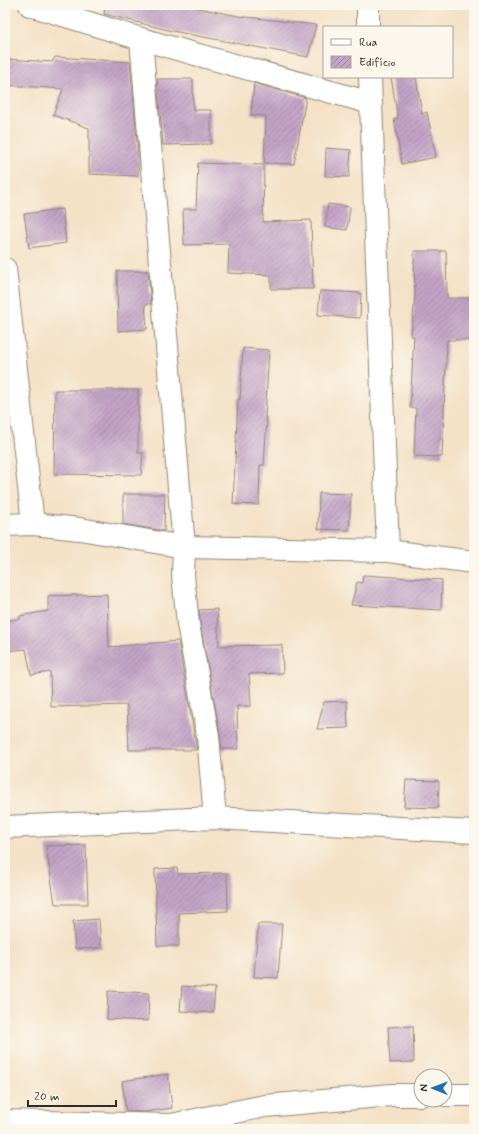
<svg xmlns="http://www.w3.org/2000/svg" width="479" height="1134" viewBox="0 0 479 1134" font-family="Mynerve,sans-serif">
<style>
.building{fill:url(#building-hatch)}
.lines{fill:none;stroke-linecap:round;stroke-linejoin:round}
.minor-casing{stroke:#908678;stroke-width:24}
.minor{stroke:#fff;stroke-width:22}
</style>
<defs>
<pattern id="building-hatch" width="6" height="6" patternUnits="userSpaceOnUse"><rect width="6" height="6" fill="#c3a3c6"/><path d="M-1 1l2-2M0 6l6-6M5 7l2-2" fill="none" stroke="#9f85a1"/></pattern>
</defs>
<rect width="100%" height="100%" fill="#fbf7ec"/>
<filter id="ink" filterUnits="userSpaceOnUse"><feTurbulence type="fractalNoise" baseFrequency=".025" numOctaves="2"/><feDisplacementMap in="SourceGraphic" scale="8" xChannelSelector="R" yChannelSelector="G"/><feConvolveMatrix kernelMatrix="1 2 1 2 8 2 1 2 1" color-interpolation-filters="sRGB"/></filter>
<filter id="wash" filterUnits="userSpaceOnUse"><feTurbulence type="fractalNoise" baseFrequency=".012" numOctaves="4" result="noise"/><feDisplacementMap in="SourceGraphic" scale="16" xChannelSelector="R" yChannelSelector="G"/><feGaussianBlur stdDeviation="0.9" result="paint"/><feColorMatrix in="noise" values="0 0 0 0 0 0 0 0 0 0 0 0 0 0 0 0 0 1.4 0 .05"/><feComposite in="paint" operator="in"/></filter>
<g filter="url(#wash)">
<rect width="100%" height="100%" fill="#f4e1c6"/>
<g id="blocks">
<g class="building">
<path d="M 105,5 L 183,5 L 238,16 L 316,25 L 308,57 L 172,31 L 104,14 Z"/>
<path d="M 55,57 L 130,62 L 138,152 L 138,176 L 89,174 L 89,128 L 53,115 L 63,89 L 5,85 L 5,59 L 52,62 Z"/>
<path d="M 391,77 L 416,77 L 422,114 L 427,112 L 436,157 L 402,164 L 394,119 L 398,119 Z"/>
<path d="M 157,79 L 193,79 L 193,110 L 211,110 L 211,144 L 163,145 Z"/>
<path d="M 254,83 L 306,98 L 294,164 L 264,163 L 266,116 L 251,115 Z"/>
<path d="M 326,148 L 351,150 L 349,177 L 325,176 Z"/>
<path d="M 198,163 L 264,165 L 263,222 L 311,220 L 313,289 L 271,289 L 271,275 L 228,273 L 229,244 L 184,245 L 183,209 L 196,209 Z"/>
<path d="M 328,204 L 350,207 L 347,230 L 325,227 Z"/>
<path d="M 62,209 L 66,243 L 29,248 L 24,214 Z"/>
<path d="M 414,251 L 446,251 L 447,298 L 474,298 L 474,340 L 447,340 L 442,457 L 414,456 L 416,408 L 410,408 L 414,336 L 411,336 L 415,296 Z"/>
<path d="M 117,271 L 148,271 L 151,304 L 145,304 L 147,329 L 118,331 Z"/>
<path d="M 320,291 L 361,293 L 360,318 L 318,315 Z"/>
<path d="M 243,348 L 269,350 L 265,418 L 267,418 L 264,465 L 260,465 L 259,505 L 233,504 L 238,399 L 240,399 Z"/>
<path d="M 55,390 L 138,390 L 138,453 L 143,453 L 141,475 L 54,474 Z"/>
<path d="M 319,493 L 351,494 L 349,530 L 318,529 Z"/>
<path d="M 123,494 L 165,494 L 164,531 L 123,524 Z"/>
<path d="M 363,575 L 442,580 L 441,610 L 351,605 L 357,582 L 362,583 Z"/>
<path d="M 107,594 L 109,647 L 178,641 L 197,750 L 129,750 L 127,705 L 51,707 L 50,672 L 31,675 L 26,649 L 5,651 L 5,621 L 20,619 L 20,616 L 48,611 L 48,596 Z"/>
<path d="M 217,609 L 219,646 L 282,645 L 283,673 L 249,674 L 251,706 L 237,706 L 238,749 L 222,749 L 220,734 L 200,622 L 199,610 Z"/>
<path d="M 347,701 L 348,728 L 317,729 L 324,702 Z"/>
<path d="M 406,780 L 439,781 L 438,808 L 404,807 Z"/>
<path d="M 86,845 L 88,904 L 55,904 L 46,846 Z"/>
<path d="M 177,868 L 178,874 L 227,873 L 228,911 L 179,913 L 179,946 L 157,946 L 155,869 Z"/>
<path d="M 99,919 L 101,948 L 75,949 L 73,921 Z"/>
<path d="M 258,924 L 282,924 L 278,978 L 254,977 Z"/>
<path d="M 182,986 L 215,988 L 213,1013 L 180,1011 Z"/>
<path d="M 108,991 L 149,993 L 148,1021 L 107,1019 Z"/>
<path d="M 413,1026 L 414,1062 L 390,1063 L 388,1027 Z"/>
<path d="M 168,1074 L 172,1108 L 144,1112 L 126,1111 L 122,1081 Z"/>
</g>
</g>
</g>
<g filter="url(#ink)">
<use href="#blocks" fill-opacity="0" stroke="#908678" stroke-width="1"/>
<g class="lines">
<defs>
<g id="minor">
<path d="M 30,5 L 141,39 L 371,103"/>
<path d="M 368,5 L 368,27"/>
<path d="M 141,39 L 184,547 L 183,575 L 188,624 L 208,736 L 215,818"/>
<path d="M 370,77 L 388,551"/>
<path d="M 5,269 L 33,524"/>
<path d="M 5,525 L 33,524 L 80,529 L 184,547 L 388,551 L 474,562"/>
<path d="M 5,827 L 215,818 L 474,832"/>
<path d="M 445,1095 L 474,1095"/>
<path d="M 5,1121 L 171,1125 L 265,1106 L 392,1095 L 421,1095"/>
</g>
</defs>
<use href="#minor" class="minor-casing"/>
<use href="#minor" class="minor"/>
</g>
</g>
<rect width="479" height="1134" fill="none" stroke="#fbf7ec" stroke-width="20"/>
<rect x="323" y="26" width="130" height="52" fill="#fbf7ec" stroke="#a8a59f"/>
<rect x="331" y="39" width="20" height="6" fill="#ffffff" stroke="#a8a59f"/>
<text x="359" y="46" font-size="12" fill="#2b2b2b">Rua</text>
<rect x="331" y="56" width="20" height="12" fill="url(#building-hatch)" stroke="#a8a59f"/>
<text x="359" y="66" font-size="12" fill="#2b2b2b">Edifício</text>
<g transform="translate(433 1088) rotate(271)"><circle r="19" fill="#fbf7ec" stroke="#a8a59f"/>
<path d="M0-3L7 15L0 10L-7 15Z" fill="#1f6fb2"/>
<text y="-6" font-size="11" font-weight="bold" text-anchor="middle" fill="#2b2b2b">N</text>
</g>
<path d="M28 1100v6h88v-6" fill="none" stroke="#2b2b2b" stroke-width="2"/>
<text x="34" y="1100" font-size="12" fill="#2b2b2b" stroke="#fbf7ec" stroke-width="3" paint-order="stroke">20 m</text>
</svg>
